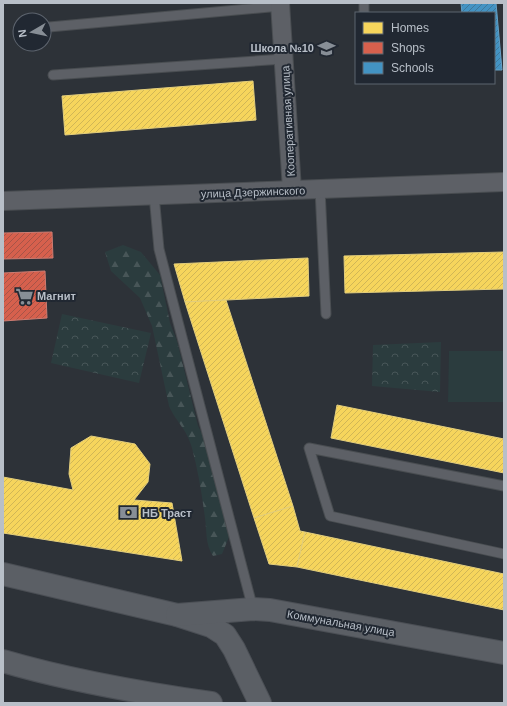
<svg xmlns="http://www.w3.org/2000/svg" width="507" height="706" viewBox="0 0 507 706" font-family="Arial,sans-serif">
<style>
.forest{fill:url(#forest-firs)}
.park{fill:url(#park-crowns)}
.pitch{fill:#2b3c3e}
.homes{fill:url(#homes-hatch);stroke:#e3ce7c}
.shops{fill:url(#shops-hatch);stroke:#cd7c72}
.schools{fill:url(#schools-hatch);stroke:#66a0c4}
.lines{fill:none;stroke-linecap:round;stroke-linejoin:round}
.service-casing{stroke:#494d51;stroke-width:11}
.minor-casing{stroke:#494d51;stroke-width:20}
.secondary-casing{stroke:#4b4f55;stroke-width:24}
.service{stroke:#5d6066;stroke-width:9}
.minor{stroke:#5d6066;stroke-width:18}
.secondary{stroke:#5b5f65;stroke-width:22}
.labels{text-anchor:middle;stroke-width:4;stroke-linejoin:round;paint-order:stroke}
.poi-label{font-size:11px;font-weight:bold;fill:#b8bfc8;stroke:#212832;text-anchor:start}
.street-label{font-size:11px;fill:#b8bfc8;stroke:#212832}
</style>
<defs>
<pattern id="forest-firs" width="22" height="20" patternUnits="userSpaceOnUse"><rect width="22" height="20" fill="#2b3c3e"/><path d="M5 1l3.5 6h-7zM16 11l3.5 6h-7z" fill="#485658"/></pattern>
<pattern id="park-crowns" width="20" height="18" patternUnits="userSpaceOnUse"><rect width="20" height="18" fill="#2b3c3e"/><path d="M2 6a3 3 0 1 1 6 0M12 15a3 3 0 1 1 6 0" fill="none" stroke="#485658"/></pattern>
<pattern id="homes-hatch" width="6" height="6" patternUnits="userSpaceOnUse"><rect width="6" height="6" fill="#f6d55c"/><path d="M-1 1l2-2M0 6l6-6M5 7l2-2" fill="none" stroke="#d0b656"/></pattern>
<pattern id="shops-hatch" width="6" height="6" patternUnits="userSpaceOnUse"><rect width="6" height="6" fill="#d6604d"/><path d="M-1 1l2-2M0 6l6-6M5 7l2-2" fill="none" stroke="#a65448"/></pattern>
<pattern id="schools-hatch" width="6" height="6" patternUnits="userSpaceOnUse"><rect width="6" height="6" fill="#4393c3"/><path d="M-1 1l2-2M0 6l6-6M5 7l2-2" fill="none" stroke="#3f789a"/></pattern>
</defs>
<rect width="100%" height="100%" fill="#2d3238"/>
<path class="forest" d="M 123,245 L 141,252 L 160,275 L 170,323 L 177,341 L 198,426 L 206,442 L 229,537 L 222,554 L 213,556 C 205,544 207,531 205,518 C 202,495 198,470 192,448 C 187,429 176,422 169,406 L 152,326 L 140,298 L 111,271 L 105,252 Z"/>
<g class="park">
<path d="M 62,314 L 151,333 L 139,383 L 51,363 Z"/>
<path d="M 441,342 L 440,392 L 372,386 L 373,345 Z"/>
</g>
<path class="pitch" d="M 449,351 L 504,351 L 504,402 L 448,402 Z"/>
<g class="homes">
<path d="M 253,81 L 256,120 L 65,135 L 62,96 Z"/>
<path d="M 504,252 L 504,289 L 345,293 L 344,256 Z"/>
<path d="M 308,258 L 309,296 L 185,302 L 174,264 Z"/>
<path d="M 226,300 L 293,506 L 254,518 L 185,302 Z"/>
<path d="M 337,405 L 504,439 L 504,473 L 331,438 Z"/>
<path d="M 91,436 L 135,444 L 150,464 L 148,482 L 134,500 L 172,503 L 182,561 L 3,533 L 3,477 L 73,490 L 69,474 L 71,448 Z"/>
<path d="M 293,506 L 300,531 L 305,532 L 297,567 L 269,564 L 254,518 Z"/>
<path d="M 305,532 L 504,574 L 504,610 L 297,567 Z"/>
</g>
<g class="shops">
<path d="M 52,232 L 53,258 L 3,259 L 3,233 Z"/>
<path d="M 45,271 L 47,318 L 3,321 L 3,273 Z"/>
</g>
<path class="schools" d="M 461,3 L 496,3 L 502,70 L 494,70 L 494,13 L 462,13 Z"/>
<g class="lines">
<defs>
<g id="service">
<path d="M 364,3 L 364,13"/>
<path d="M 49,27 L 281,6"/>
<path d="M 53,75 L 284,59"/>
<path d="M 320,189 L 326,314"/>
<path d="M 154,195 L 159,249 L 253,609"/>
<path d="M 504,486 L 309,448 L 330,516 L 504,554"/>
</g>
<g id="minor">
<path d="M 280,3 L 292,190"/>
<path d="M 3,201 L 504,182"/>
</g>
<g id="secondary">
<path d="M 3,574 L 177,615 L 211,626 L 225,635 L 234,649 L 260,703"/>
<path d="M 177,615 L 253,609 L 270,610 L 504,653"/>
<path d="M 3,661 C 71,681 141,693 211,703"/>
</g>
</defs>
<use href="#service" class="service-casing"/>
<use href="#minor" class="minor-casing"/>
<use href="#secondary" class="secondary-casing"/>
<use href="#service" class="service"/>
<use href="#minor" class="minor"/>
<use href="#secondary" class="secondary"/>
</g>
<defs>
<symbol id="school-bare" viewBox="-9 -9 18 18"><path d="M0-5L7-2L0 1L-7-2ZM-4 1L0 2.5L4 1V4Q0 6-4 4Z" fill="#878e96" stroke="#212832" stroke-width="2.5" paint-order="stroke"/></symbol>
<symbol id="supermarket-bare" viewBox="-9 -9 18 18"><path d="M-6-5.5h2.5l.6 2H6L4.5 2H-2.5L-4.4-4H-6ZM-1.5 3.2a1.3 1.3 0 1 0 .1 0ZM3 3.2a1.3 1.3 0 1 0 .1 0Z" fill="#878e96" stroke="#212832" stroke-width="2.5" paint-order="stroke"/></symbol>
<symbol id="bank-bare" viewBox="-9 -9 18 18"><path d="M-6-4H6V4H-6ZM0-2.3a2.3 2.3 0 1 0 0 4.6a2.3 2.3 0 1 0 0-4.6Z" fill="#878e96" stroke="#212832" stroke-width="2.5" paint-order="stroke"/></symbol>
</defs>
<g fill-rule="evenodd">
<use href="#school-bare" x="314" y="36" width="25" height="25"/>
<use href="#supermarket-bare" x="12" y="284" width="25" height="25"/>
<use href="#bank-bare" x="116" y="500" width="25" height="25"/>
</g>
<g class="labels">
<g class="poi-label">
<text x="314" y="52" text-anchor="end">Школа №10</text>
<text x="37" y="300">Магнит</text>
<text x="142" y="517">НБ Траст</text>
</g>
<g class="street-label">
<text transform="translate(288 121) rotate(-93)" y="4">Кооперативная улица</text>
<text transform="translate(253 192) rotate(-2)" y="4">улица Дзержинского</text>
<text transform="translate(341 623) rotate(10)" y="4">Коммунальная улица</text>
</g>
</g>
<rect width="507" height="706" fill="none" stroke="#b8bfc8" stroke-width="8"/>
<rect x="355" y="12" width="140" height="72" fill="#212832" stroke="#5d646e"/>
<rect x="363" y="22" width="20" height="12" fill="#f6d55c" stroke="#5d646e"/>
<text x="391" y="32" font-size="12" fill="#b8bfc8">Homes</text>
<rect x="363" y="42" width="20" height="12" fill="#d6604d" stroke="#5d646e"/>
<text x="391" y="52" font-size="12" fill="#b8bfc8">Shops</text>
<rect x="363" y="62" width="20" height="12" fill="#4393c3" stroke="#5d646e"/>
<text x="391" y="72" font-size="12" fill="#b8bfc8">Schools</text>
<g transform="translate(32 32) rotate(261)"><circle r="19" fill="#212832" stroke="#5d646e"/>
<path d="M0-3L7 15L0 10L-7 15Z" fill="#878e96"/>
<text y="-6" font-size="11" font-weight="bold" text-anchor="middle" fill="#b8bfc8">N</text>
</g>
</svg>
